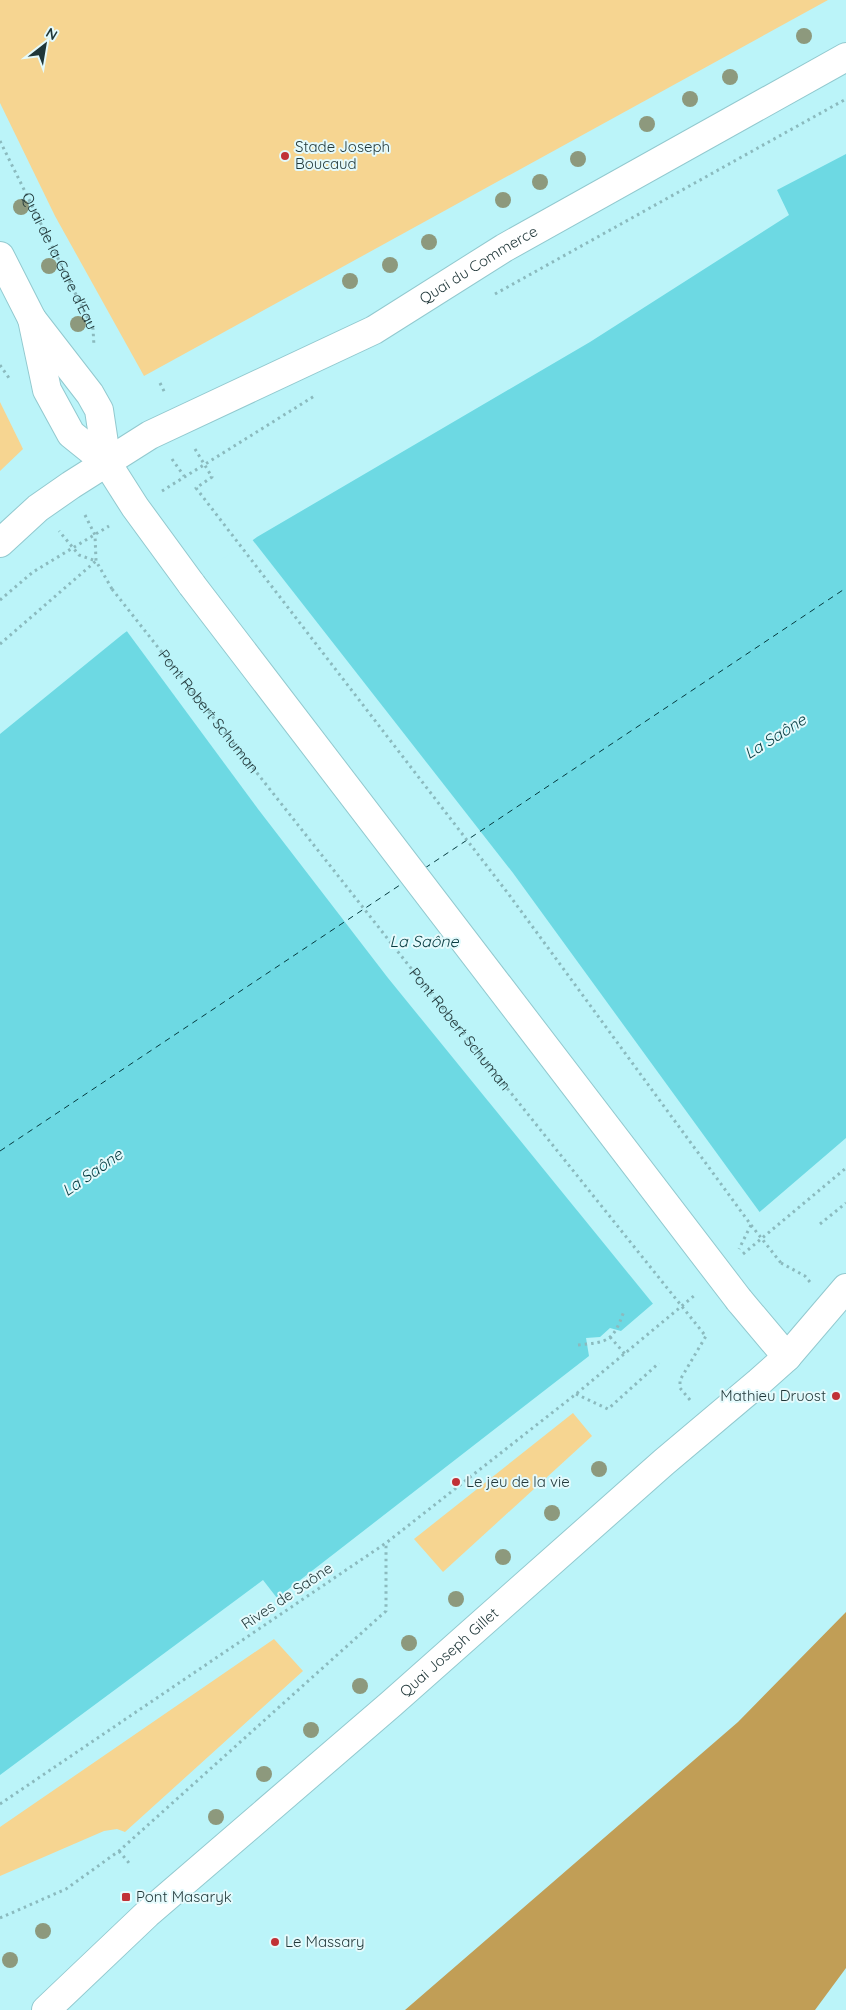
<svg xmlns="http://www.w3.org/2000/svg" width="846" height="2010" viewBox="0 0 846 2010" font-family="Quicksand,sans-serif">
<style>
.green{fill:#f6d591}
.forest{fill:#c19e56}
.water{fill:#6dd9e3}
.pier{fill:#bbf4f9}
.lines{fill:none;stroke-linecap:round;stroke-linejoin:round}
.ferry{stroke:#063b40;stroke-width:1;stroke-dasharray:6 5;stroke-linecap:butt}
.primary-casing{stroke:#92c9cf;stroke-width:30}
.path{stroke:#8bbabe;stroke-width:3;stroke-dasharray:2.5 4;stroke-linecap:butt}
.primary{stroke:#fff;stroke-width:28}
.primary-bridge-casing{stroke:#92c9cf;stroke-width:30;stroke-linecap:butt}
.path-bridge{stroke:#8bbabe;stroke-width:3;stroke-dasharray:2.5 4;stroke-linecap:butt}
.primary-bridge{stroke:#fff;stroke-width:28}
.tree{fill:#8d997d}
.poi-dot{fill:#c13136;stroke:#e4fafc;stroke-width:2}
.labels{text-anchor:middle;stroke-width:4;stroke-linejoin:round;paint-order:stroke}
.poi-label{font-size:15px;fill:#1f3638;stroke:#e4fafc;text-anchor:start}
.street-label{font-size:15px;fill:#1f3638;stroke:#e4fafc}
.water-label{font-size:16px;font-style:italic;fill:#063b40;stroke:#e4fafc}
</style>
<rect width="100%" height="100%" fill="#bbf4f9"/>
<g class="green">
<path d="M 0,0 L 828,0 L 144,376 L 55,216 L 0,103 Z"/>
<path d="M 0,402 L 23,449 L 0,471 Z"/>
<path d="M 573,1413 L 592,1436 L 443,1572 L 414,1539 Z"/>
<path d="M 274,1639 L 303,1671 L 125,1832 L 117,1829 L 104,1831 L 0,1876 L 0,1827 Z"/>
</g>
<path class="forest" d="M 846,1612 L 846,1968 L 815,2010 L 405,2010 L 738,1722 Z"/>
<path class="water" d="M 846,154 L 846,1138 L 621,1331 L 610,1328 L 600,1337 L 586,1338 L 589,1356 L 277,1598 L 263,1580 L 0,1775 L 0,734 L 123,634 L 257,537 L 590,342 L 789,215 L 777,190 Z"/>
<path class="pier" d="M 251,538 L 513,873 L 761,1214 L 654,1305 L 388,978 L 258,809 L 126,630 Z"/>
<g class="lines">
<g class="ferry">
<path d="M 425,868 L 846,588"/>
<path d="M 0,1151 L 403,883"/>
</g>
<defs>
<g id="primary">
<path d="M 0,256 L 32,319 L 90,394 L 99,410 L 107,463"/>
<path d="M 32,319 L 47,390 L 71,434 L 107,463 L 135,507 L 192,585"/>
<path id="s2" d="M 0,543 L 38,508 L 71,485 L 150,435 L 374,330 L 504,248 L 846,57"/>
<path d="M 739,1300 L 787,1357"/>
<path id="s3" d="M 46,2010 L 147,1914 L 391,1704 L 664,1462 L 759,1382 L 787,1357 L 846,1288"/>
</g>
</defs>
<use href="#primary" class="primary-casing"/>
<g class="path">
<path id="s1" d="M 0,141 L 93,329 L 94,346"/>
<path d="M 495,294 L 846,99"/>
<path d="M 0,365 L 11,381"/>
<path d="M 160,383 L 165,393"/>
<path d="M 195,449 L 212,477 L 196,488 L 510,896 L 751,1225 L 739,1249"/>
<path d="M 172,459 L 184,476"/>
<path d="M 162,491 L 316,395"/>
<path d="M 85,515 L 95,535 L 96,561 L 112,589"/>
<path d="M 0,600 L 33,572 L 109,526"/>
<path d="M 0,644 L 96,561 L 79,555 L 59,531"/>
<path d="M 820,1224 L 846,1203"/>
<path d="M 743,1254 L 846,1168"/>
<path d="M 781,1263 L 805,1276 L 810,1282"/>
<path d="M 610,1337 L 625,1354"/>
<path d="M 578,1345 C 608,1342 613,1342 624,1311"/>
<path d="M 576,1394 L 608,1409 L 659,1363"/>
<path d="M 690,1400 L 680,1388 L 680,1380 L 706,1336 L 704,1334"/>
<path d="M 0,1804 L 386,1543 L 576,1394 L 695,1295"/>
<path d="M 119,1851 L 129,1863"/>
<path d="M 0,1918 L 66,1889 L 119,1851 L 386,1611 L 386,1543"/>
</g>
<use href="#primary" class="primary"/>
<defs>
<path id="primary-bridge" d="M 192,585 L 739,1300"/>
</defs>
<use href="#primary-bridge" class="primary-bridge-casing"/>
<g class="path-bridge">
<path id="s4" d="M 112,589 L 406,962 L 704,1334"/>
<path d="M 751,1225 L 781,1263"/>
</g>
<use href="#primary-bridge" class="primary-bridge"/>
</g>
<g class="tree">
<circle cx="804" cy="36" r="8"/>
<circle cx="730" cy="77" r="8"/>
<circle cx="690" cy="99" r="8"/>
<circle cx="647" cy="124" r="8"/>
<circle cx="578" cy="159" r="8"/>
<circle cx="540" cy="182" r="8"/>
<circle cx="503" cy="200" r="8"/>
<circle cx="21" cy="207" r="8"/>
<circle cx="429" cy="242" r="8"/>
<circle cx="390" cy="265" r="8"/>
<circle cx="49" cy="266" r="8"/>
<circle cx="350" cy="281" r="8"/>
<circle cx="78" cy="324" r="8"/>
<circle cx="599" cy="1469" r="8"/>
<circle cx="552" cy="1513" r="8"/>
<circle cx="503" cy="1557" r="8"/>
<circle cx="456" cy="1599" r="8"/>
<circle cx="409" cy="1643" r="8"/>
<circle cx="360" cy="1686" r="8"/>
<circle cx="311" cy="1730" r="8"/>
<circle cx="264" cy="1774" r="8"/>
<circle cx="216" cy="1817" r="8"/>
<circle cx="43" cy="1931" r="8"/>
<circle cx="10" cy="1960" r="8"/>
</g>
<g class="poi-dot">
<circle cx="285" cy="156" r="5"/>
<circle cx="836" cy="1396" r="5"/>
<circle cx="456" cy="1482" r="5"/>
<rect x="121" y="1892" width="10" height="10" rx="2.5"/>
<circle cx="275" cy="1942" r="5"/>
</g>
<g class="labels">
<g class="poi-label">
<text x="295" y="152">Stade Joseph<tspan x="295" dy="17">Boucaud</tspan></text>
<text x="826" y="1401" text-anchor="end">Mathieu Druost</text>
<text x="466" y="1487">Le jeu de la vie</text>
<text x="136" y="1902">Pont Masaryk</text>
<text x="285" y="1947">Le Massary</text>
</g>
<g class="street-label">
<text dy="5" stroke="none"><textPath href="#s1" startOffset="134">Quai de la Gare d'Eau</textPath></text>
<text dy="5" stroke="none"><textPath href="#s2" startOffset="556">Quai du Commerce</textPath></text>
<text dy="5" stroke="none"><textPath href="#s4" startOffset="156">Pont Robert Schuman</textPath></text>
<text dy="5" stroke="none"><textPath href="#s4" startOffset="561">Pont Robert Schuman</textPath></text>
<text transform="translate(287 1596) rotate(-34)" y="5">Rives de Saône</text>
<text dy="5" stroke="none"><textPath href="#s3" startOffset="539">Quai Joseph Gillet</textPath></text>
</g>
<g class="water-label">
<text transform="translate(775 736) rotate(-32)" y="6">La Saône</text>
<text x="424" y="947">La Saône</text>
<text transform="translate(92 1172) rotate(-35)" y="6">La Saône</text>
</g>
</g>
<g transform="translate(45 45) rotate(31)" stroke="#e4fafc" stroke-width="4" paint-order="stroke">
<path d="M0-4L9 19L0 12L-9 19Z" fill="#1f3638"/>
<text y="-8" font-size="14" font-weight="bold" text-anchor="middle" fill="#1f3638">N</text>
</g>
</svg>
